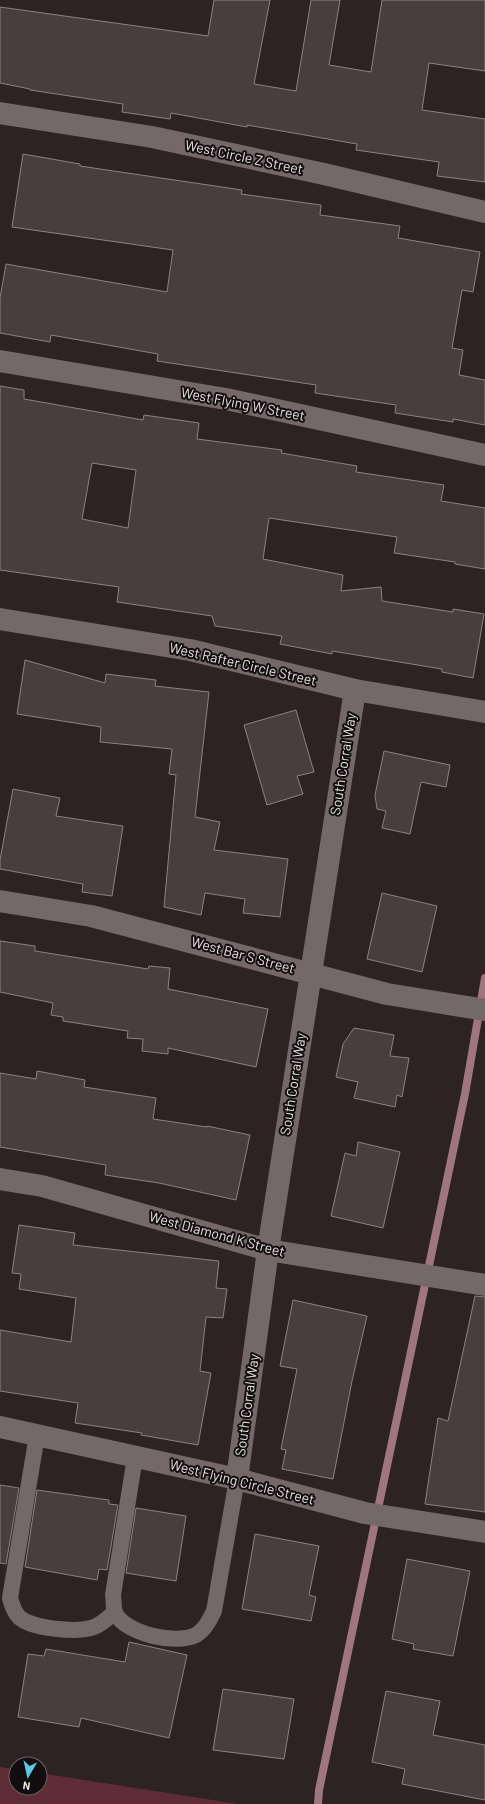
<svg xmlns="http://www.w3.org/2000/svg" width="485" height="1804" viewBox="0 0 485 1804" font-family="Barlow,sans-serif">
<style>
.green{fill:#5d2c36}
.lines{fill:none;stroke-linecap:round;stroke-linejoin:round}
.stream{stroke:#9f767d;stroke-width:8}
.building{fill:#493d3e;stroke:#8f8183;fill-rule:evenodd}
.lane{stroke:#756869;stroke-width:16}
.street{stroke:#756869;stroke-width:22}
.labels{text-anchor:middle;stroke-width:4;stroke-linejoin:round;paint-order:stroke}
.street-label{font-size:14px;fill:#eae3e4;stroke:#120d0e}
</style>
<rect width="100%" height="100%" fill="#2d2224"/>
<path class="green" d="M 0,1767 L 16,1769 L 16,1788 L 40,1788 L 40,1773 L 238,1804 L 0,1804 Z"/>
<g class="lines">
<path class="stream" d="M 318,1804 L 319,1790 L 465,1094 L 485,978"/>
</g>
<g class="building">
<path d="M 214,0 L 270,0 L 254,84 L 296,91 L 311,0 L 340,0 L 329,65 L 371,72 L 382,0 L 485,0 L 485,71 L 429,63 L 422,110 L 485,119 L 485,182 L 437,176 L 439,162 L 356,150 L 357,144 L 247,125 L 247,127 L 171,113 L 170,119 L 122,112 L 123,104 L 30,90 L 30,89 L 0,83 L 0,7 L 208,36 Z"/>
<path d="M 23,154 L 80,164 L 80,166 L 242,190 L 241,194 L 321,205 L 320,215 L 400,226 L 398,238 L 480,252 L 473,292 L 462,290 L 452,348 L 463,350 L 459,375 L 485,380 L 485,425 L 453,419 L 453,422 L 395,413 L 396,405 L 315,393 L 316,385 L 157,361 L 158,354 L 51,335 L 50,342 L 0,333 L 0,298 L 6,264 L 167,292 L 173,250 L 12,227 Z"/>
<path d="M 0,386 L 24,390 L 24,399 L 143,420 L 144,415 L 199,423 L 197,439 L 282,450 L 281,453 L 357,466 L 356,472 L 444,485 L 441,501 L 485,508 L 485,569 L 455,564 L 455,562 L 394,553 L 397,537 L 269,518 L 263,559 L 343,575 L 341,591 L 381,587 L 382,601 L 453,612 L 453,609 L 484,614 L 473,678 L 442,672 L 442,669 L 332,651 L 332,654 L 280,644 L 282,636 L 215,626 L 212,616 L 117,602 L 119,587 L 0,570 ZM 92,463 L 136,470 L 128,528 L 82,519 Z"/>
<path d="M 25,660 L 105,683 L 106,674 L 156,680 L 155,686 L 209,692 L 195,817 L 220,822 L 214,850 L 288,859 L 280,917 L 243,913 L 245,899 L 205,893 L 201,915 L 164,907 L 176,775 L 169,774 L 172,749 L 100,742 L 101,727 L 17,714 Z"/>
<path d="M 296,710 L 314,772 L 297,776 L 303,794 L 267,805 L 244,725 Z"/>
<path d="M 384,751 L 450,765 L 446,787 L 421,782 L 410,834 L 382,828 L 386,811 L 377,809 L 375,795 Z"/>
<path d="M 13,789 L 60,798 L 56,816 L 123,826 L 112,896 L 82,892 L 83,884 L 0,869 L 0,860 Z"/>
<path d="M 382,893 L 437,906 L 422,972 L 367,959 Z"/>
<path d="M 0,941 L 35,946 L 35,951 L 148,969 L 149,966 L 170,968 L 168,989 L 268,1009 L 256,1067 L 168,1048 L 168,1054 L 142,1051 L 143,1039 L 127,1038 L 128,1031 L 63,1021 L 63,1017 L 51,1015 L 53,1003 L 0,992 Z"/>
<path d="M 354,1028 L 394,1035 L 390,1056 L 409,1058 L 402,1097 L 397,1095 L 395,1107 L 354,1098 L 358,1082 L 336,1077 L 343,1044 Z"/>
<path d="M 37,1071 L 85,1080 L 84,1087 L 156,1098 L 153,1119 L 207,1127 L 207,1126 L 250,1135 L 236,1200 L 159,1183 L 105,1175 L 106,1165 L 0,1147 L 0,1073 L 36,1079 Z"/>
<path d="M 358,1142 L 400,1152 L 383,1228 L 331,1216 L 345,1153 L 356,1156 Z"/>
<path d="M 19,1225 L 75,1233 L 73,1245 L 219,1261 L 216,1288 L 227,1289 L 223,1318 L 206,1317 L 200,1371 L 211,1373 L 198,1445 L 141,1435 L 142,1433 L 75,1423 L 78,1403 L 0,1391 L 0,1330 L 71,1342 L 76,1298 L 19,1289 L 21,1274 L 12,1273 Z"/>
<path d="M 475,1296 L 485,1297 L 485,1512 L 425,1504 L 438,1418 L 448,1421 Z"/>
<path d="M 293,1300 L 367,1316 L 352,1381 L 333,1479 L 282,1469 L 286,1450 L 281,1449 L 297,1369 L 280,1366 Z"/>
<path d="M 0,1485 L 19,1488 L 6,1564 L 0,1563 Z"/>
<path d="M 37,1490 L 109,1500 L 109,1504 L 118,1505 L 107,1570 L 99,1569 L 97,1580 L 25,1567 Z"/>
<path d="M 136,1508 L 186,1516 L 176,1581 L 126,1573 Z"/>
<path d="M 255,1534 L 319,1546 L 309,1595 L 316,1597 L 311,1621 L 242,1609 Z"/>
<path d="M 407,1559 L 470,1571 L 453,1656 L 413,1649 L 414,1644 L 392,1639 Z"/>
<path d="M 129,1642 L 187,1655 L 169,1738 L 81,1718 L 79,1727 L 18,1717 L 28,1654 L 44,1656 L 46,1649 L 125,1662 Z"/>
<path d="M 223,1689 L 294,1699 L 284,1759 L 213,1750 Z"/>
<path d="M 386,1691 L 440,1701 L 433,1735 L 485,1745 L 485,1800 L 402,1784 L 405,1769 L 372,1762 Z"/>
</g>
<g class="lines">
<g class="lane">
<path d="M 37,1435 L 10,1598 C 12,1605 14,1612 19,1617 C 32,1629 78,1633 94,1627 C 102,1624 109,1617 115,1612"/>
<path d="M 135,1457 L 113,1595 C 114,1600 113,1608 115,1613 C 126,1634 175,1645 196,1635 C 205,1630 210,1620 214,1611 L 237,1479"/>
</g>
<g class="street">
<path d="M 0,113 L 152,137 L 324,174 L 485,212"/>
<path d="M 0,361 L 226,399 L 485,455"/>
<path d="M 0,619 L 190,650 L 355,690 L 485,712"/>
<path d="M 0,901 L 91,916 L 387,994 L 485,1010"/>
<path d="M 0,1179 L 42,1186 L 268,1250 L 485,1285"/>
<path d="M 0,1427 L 237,1479 L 365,1513 L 485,1532"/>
<path d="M 237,1479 L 268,1250 L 355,690"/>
</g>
</g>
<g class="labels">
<g class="street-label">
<text transform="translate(244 157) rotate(12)" y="5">West Circle Z Street</text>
<text transform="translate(243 404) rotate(11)" y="5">West Flying W Street</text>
<text transform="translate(243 664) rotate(13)" y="5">West Rafter Circle Street</text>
<text transform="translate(343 764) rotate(-81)" y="5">South Corral Way</text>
<text transform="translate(243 955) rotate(15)" y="5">West Bar S Street</text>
<text transform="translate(293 1084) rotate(-81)" y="5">South Corral Way</text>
<text transform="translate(217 1234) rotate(15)" y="5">West Diamond K Street</text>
<text transform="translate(247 1405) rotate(-82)" y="5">South Corral Way</text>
<text transform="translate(242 1482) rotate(14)" y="5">West Flying Circle Street</text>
</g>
</g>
<g transform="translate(28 1776) rotate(189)"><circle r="19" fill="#120d0e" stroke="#686364"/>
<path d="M0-3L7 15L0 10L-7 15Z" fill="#5ac8e5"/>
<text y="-6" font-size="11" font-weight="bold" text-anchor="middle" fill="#eae3e4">N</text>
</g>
</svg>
